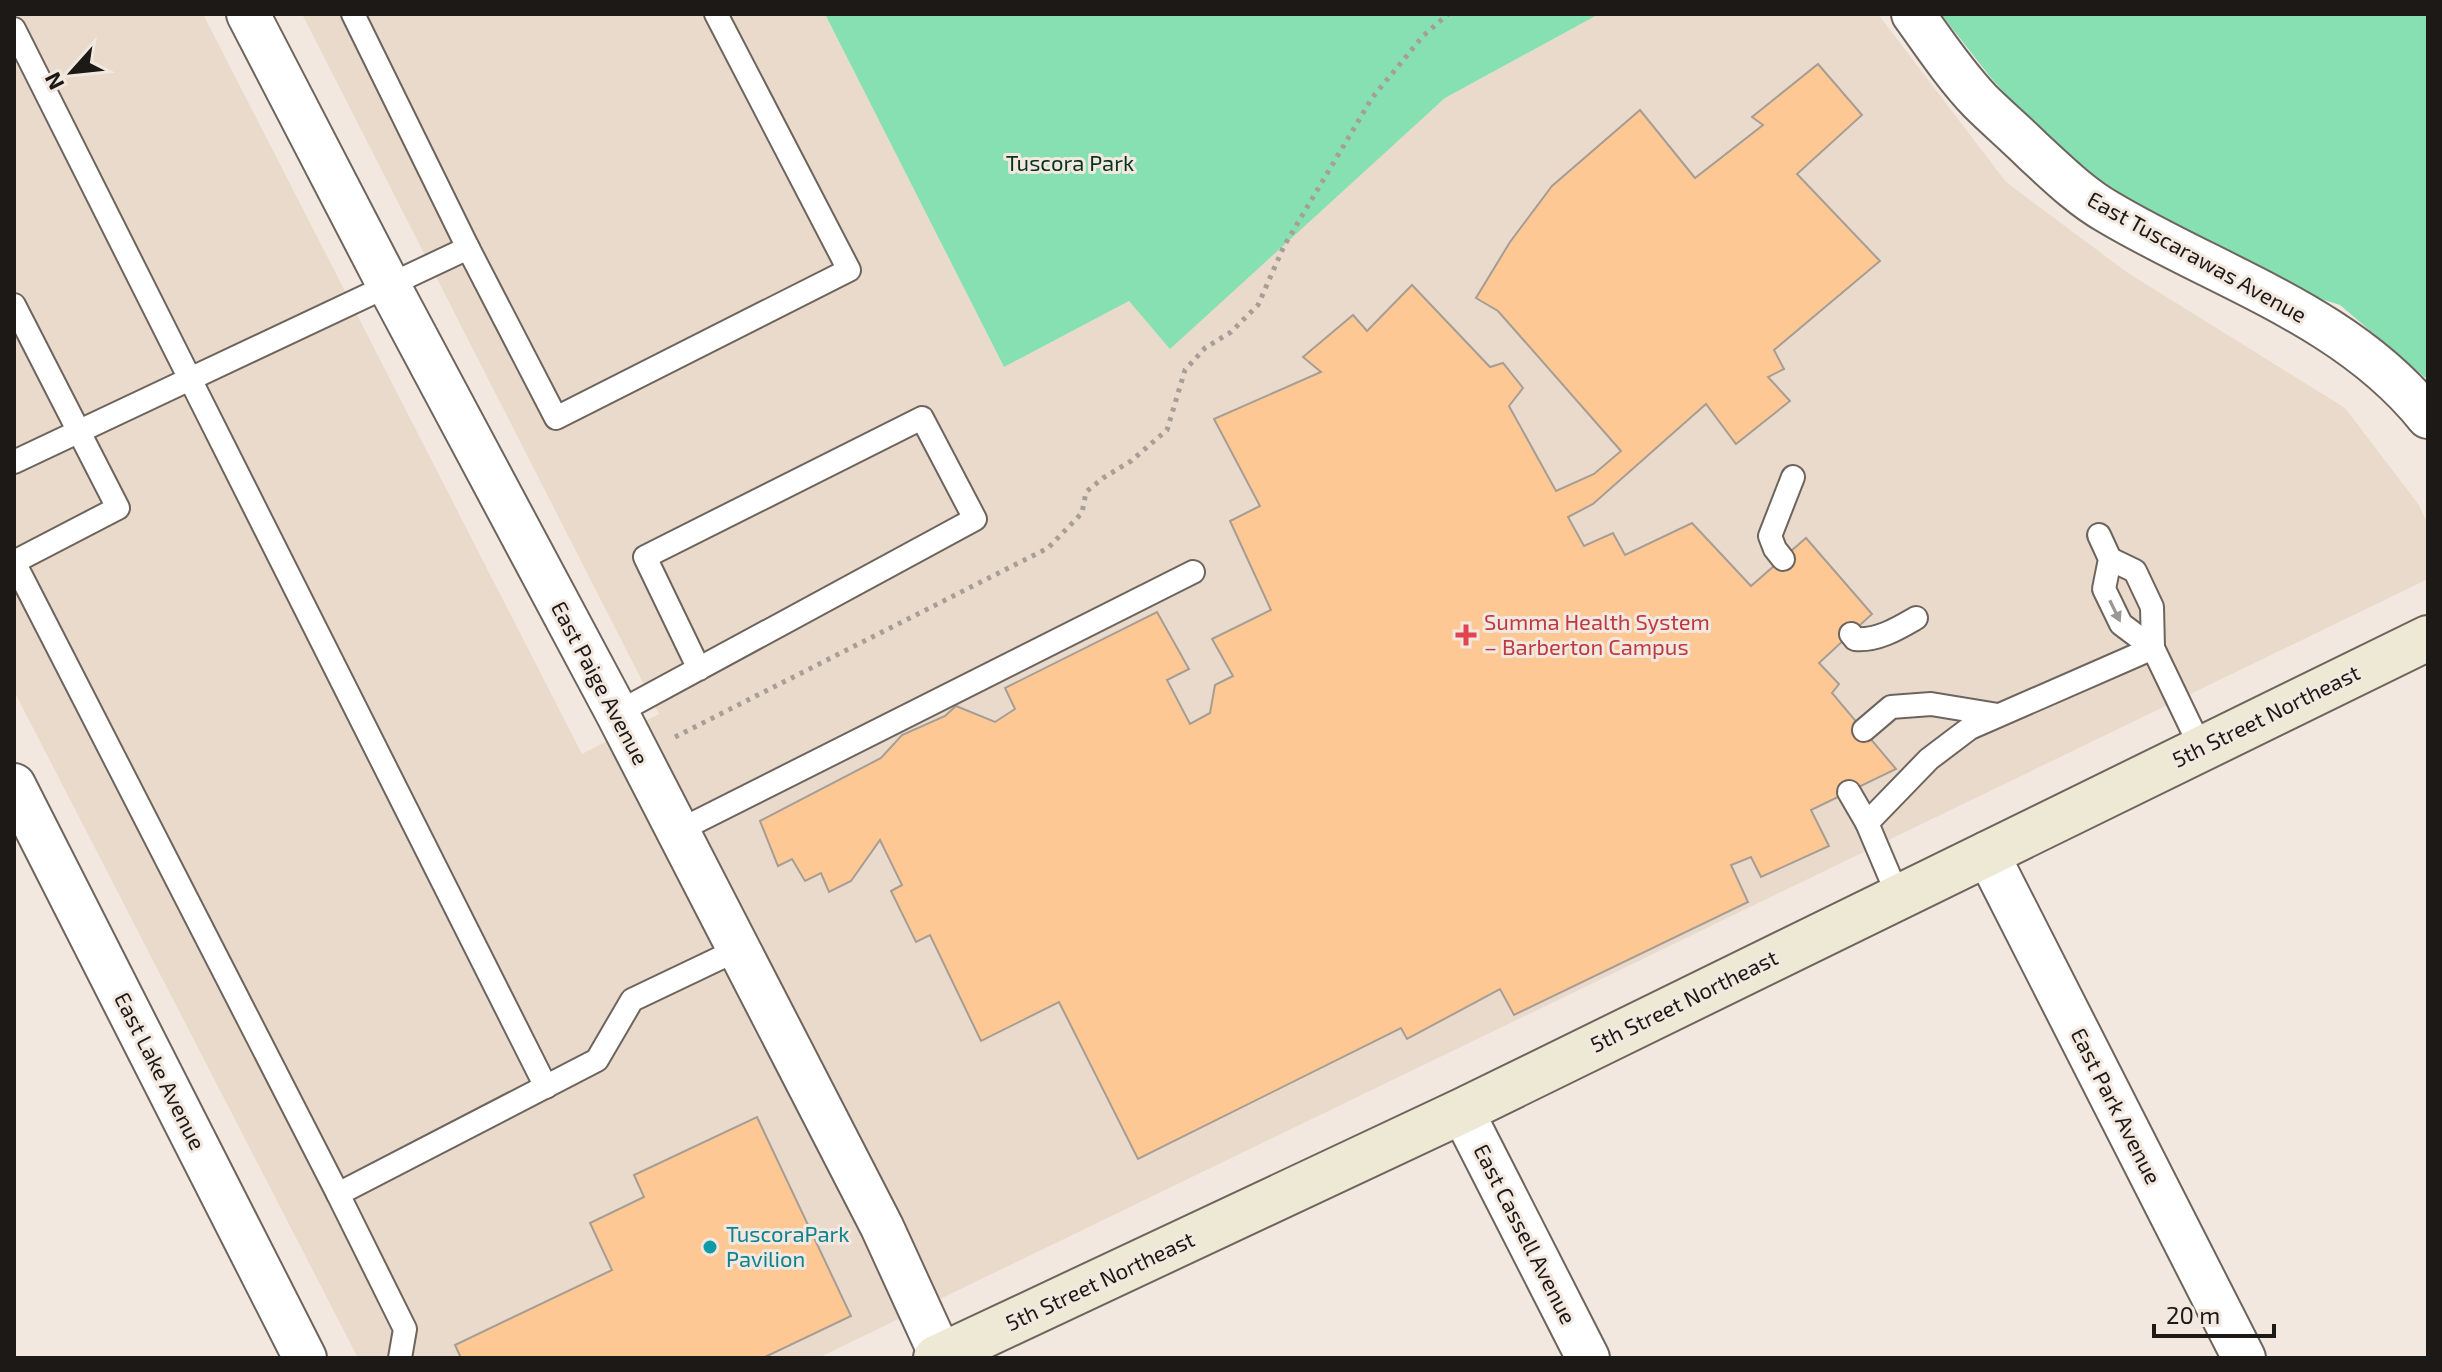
<svg xmlns="http://www.w3.org/2000/svg" width="2442" height="1372" viewBox="0 0 2442 1372" font-family="'Exo 2',sans-serif">
<style>
.built{fill:#eadacc}
.green{fill:#87e0b1}
.building{fill:#fec894;stroke:#a69d94;stroke-width:2}
.lines{fill:none;stroke-linecap:round;stroke-linejoin:round}
.lane-casing{stroke:#6d655d;stroke-width:26}
.street-casing{stroke:#6d655d;stroke-width:46}
.secondary-casing{stroke:#6d655d;stroke-width:48}
.path{stroke:#a69e97;stroke-width:5;stroke-dasharray:4 6;stroke-linecap:butt}
.lane{stroke:#fff;stroke-width:22}
.street{stroke:#fff;stroke-width:42}
.secondary{stroke:#ede9d4;stroke-width:44}
.oneway{fill:#999896}
.health-dot{fill:#e0444e;stroke:#f2e8df;stroke-width:3}
.culture-dot{fill:#0f9aa8;stroke:#f2e8df;stroke-width:3}
.labels{text-anchor:middle;stroke-width:6;stroke-linejoin:round;paint-order:stroke}
.park-label{font-size:22px;fill:#073220;stroke:#f2e8df}
.street-label{font-size:22px;fill:#1d1916;stroke:#f2e8df}
.health-label{font-size:22px;fill:#be3a42;stroke:#f2e8df;text-anchor:start}
.culture-label{font-size:22px;fill:#0d838f;stroke:#f2e8df;text-anchor:start}
</style>
<rect width="100%" height="100%" fill="#f2e8df"/>
<path class="built" d="M 14,14 L 203,14 L 582,754 L 659,714 L 302,14 L 825,14 L 1004,367 L 1129,301 L 1170,348 L 1445,98 L 1599,14 L 1878,14 L 2006,182 L 2128,273 L 2345,408 L 2419,505 L 2428,525 L 2428,579 L 818,1358 L 358,1358 L 14,691 Z"/>
<g class="green">
<path d="M 825,14 L 1599,14 L 1445,98 L 1170,349 L 1129,301 L 1004,367 Z"/>
<path d="M 1941,14 L 2428,14 L 2428,380 L 2340,305 L 2284,287 L 2090,186 L 1991,78 Z"/>
</g>
<g class="building">
<path d="M 1818,64 L 1862,115 L 1797,174 L 1880,261 L 1774,350 L 1784,369 L 1768,377 L 1790,401 L 1736,444 L 1706,404 L 1593,504 L 1568,517 L 1584,546 L 1613,533 L 1625,555 L 1692,523 L 1751,586 L 1806,538 L 1872,614 L 1819,663 L 1839,684 L 1832,693 L 1896,769 L 1811,810 L 1829,846 L 1761,877 L 1751,857 L 1731,865 L 1748,902 L 1514,1015 L 1500,989 L 1407,1039 L 1401,1028 L 1138,1159 L 1059,1002 L 981,1041 L 930,935 L 916,942 L 891,891 L 902,885 L 880,840 L 851,881 L 829,892 L 821,873 L 805,881 L 792,859 L 778,866 L 760,821 L 881,758 L 902,735 L 945,716 L 956,706 L 995,722 L 1015,709 L 1005,688 L 1157,612 L 1189,669 L 1167,680 L 1190,724 L 1210,713 L 1215,685 L 1233,676 L 1212,639 L 1271,610 L 1230,521 L 1260,506 L 1214,419 L 1321,372 L 1303,357 L 1353,315 L 1367,331 L 1412,285 L 1490,367 L 1503,363 L 1523,388 L 1509,406 L 1556,491 L 1594,474 L 1621,451 L 1498,311 L 1476,298 L 1510,242 L 1552,186 L 1640,110 L 1695,178 L 1763,125 L 1752,117 Z"/>
<path d="M 757,1117 L 851,1316 L 763,1358 L 461,1358 L 455,1345 L 612,1270 L 590,1223 L 644,1197 L 634,1175 Z"/>
</g>
<g class="lines">
<defs>
<g id="lane">
<path d="M 353,14 L 468,248"/>
<path d="M 14,29 L 190,379 L 468,248 L 556,418 L 849,270 L 716,14"/>
<path d="M 14,305 L 118,508 L 14,562 L 338,1194"/>
<path d="M 14,462 L 190,379 L 546,1087"/>
<path d="M 2099,535 L 2110,559 L 2104,589 L 2121,624 L 2153,648"/>
<path d="M 1783,559 L 1775,549 L 1770,536 L 1793,477"/>
<path d="M 2110,559 L 2135,571 L 2152,607 L 2153,648 L 2201,748"/>
<path d="M 1851,634 L 1855,639 C 1877,641 1897,629 1916,618"/>
<path d="M 617,713 L 975,519 L 922,418 L 645,557 L 699,669"/>
<path d="M 1864,730 L 1891,707 L 1931,704 L 1998,715"/>
<path d="M 1849,792 L 1867,823"/>
<path d="M 678,831 L 1193,572"/>
<path d="M 1898,896 L 1867,823 L 1929,759 L 1970,728 L 2153,648"/>
<path d="M 400,1358 L 405,1329 L 338,1194 L 597,1060 L 632,1000 L 739,949"/>
</g>
<g id="street">
<path d="M 248,14 L 388,284 L 617,713 L 882,1227 L 942,1358"/>
<path d="M 1913,14 C 1934,43 1955,75 1980,101 C 1997,118 2016,134 2033,151 C 2057,173 2080,196 2108,212 C 2217,277 2346,315 2428,417"/>
<path d="M 14,785 L 305,1358"/>
<path d="M 1987,853 L 2244,1358"/>
<path d="M 1462,1111 L 1588,1358"/>
</g>
<path id="secondary" d="M 936,1358 L 1462,1111 L 2428,638"/>
</defs>
<use href="#lane" class="lane-casing"/>
<use href="#street" class="street-casing"/>
<use href="#secondary" class="secondary-casing"/>
<path class="path" d="M 675,737 L 1048,548 L 1082,513 L 1086,492 L 1103,478 L 1131,461 L 1167,430 L 1185,370 L 1205,348 L 1231,332 L 1258,305 L 1284,246 L 1372,98 L 1423,36 L 1448,14"/>
<use href="#lane" class="lane"/>
<use href="#street" class="street"/>
<use href="#secondary" class="secondary"/>
</g>
<defs><path id="oneway-solid" d="M-6-.8H1V-3.2L6.5 0L1 3.2V.8H-6Z" transform="scale(2)"/></defs>
<use class="oneway" href="#oneway-solid" transform="translate(2115 611) rotate(64)"/>
<path class="health-dot" d="M1462 623h8v8h8v8h-8v8h-8v-8h-8v-8h8z"/>
<circle class="culture-dot" cx="710" cy="1247" r="8"/>
<g class="labels">
<g class="park-label">
<text x="1070" y="171">Tuscora Park</text>
</g>
<g class="street-label">
<text transform="translate(2197 257) rotate(29)" y="8">East Tuscarawas Avenue</text>
<text transform="translate(600 683) rotate(62)" y="8">East Paige Avenue</text>
<text transform="translate(2266 716) rotate(-26)" y="8">5th Street Northeast</text>
<text transform="translate(1684 1001) rotate(-26)" y="8">5th Street Northeast</text>
<text transform="translate(160 1071) rotate(63)" y="8">East Lake Avenue</text>
<text transform="translate(2116 1106) rotate(63)" y="8">East Park Avenue</text>
<text transform="translate(1525 1234) rotate(63)" y="8">East Cassell Avenue</text>
<text transform="translate(1100 1281) rotate(-25)" y="8">5th Street Northeast</text>
</g>
<g class="health-label">
<text x="1484" y="630">Summa Health System<tspan x="1484" dy="25">– Barberton Campus</tspan></text>
</g>
<g class="culture-label">
<text x="726" y="1242">TuscoraPark<tspan x="726" dy="25">Pavilion</tspan></text>
</g>
</g>
<rect width="2442" height="1372" fill="none" stroke="#1d1916" stroke-width="32"/>
<g transform="translate(72 72) rotate(243)" stroke="#f2e8df" stroke-width="6" paint-order="stroke">
<path d="M0-6L14 30L0 20L-14 30Z" fill="#1d1916"/>
<text y="-12" font-size="22" font-weight="bold" text-anchor="middle" fill="#1d1916">N</text>
</g>
<path d="M2154 1324v12h120v-12" fill="none" stroke="#1d1916" stroke-width="4"/>
<text x="2166" y="1324" font-size="24" fill="#1d1916" stroke="#f2e8df" stroke-width="6" paint-order="stroke">20 m</text>
</svg>
